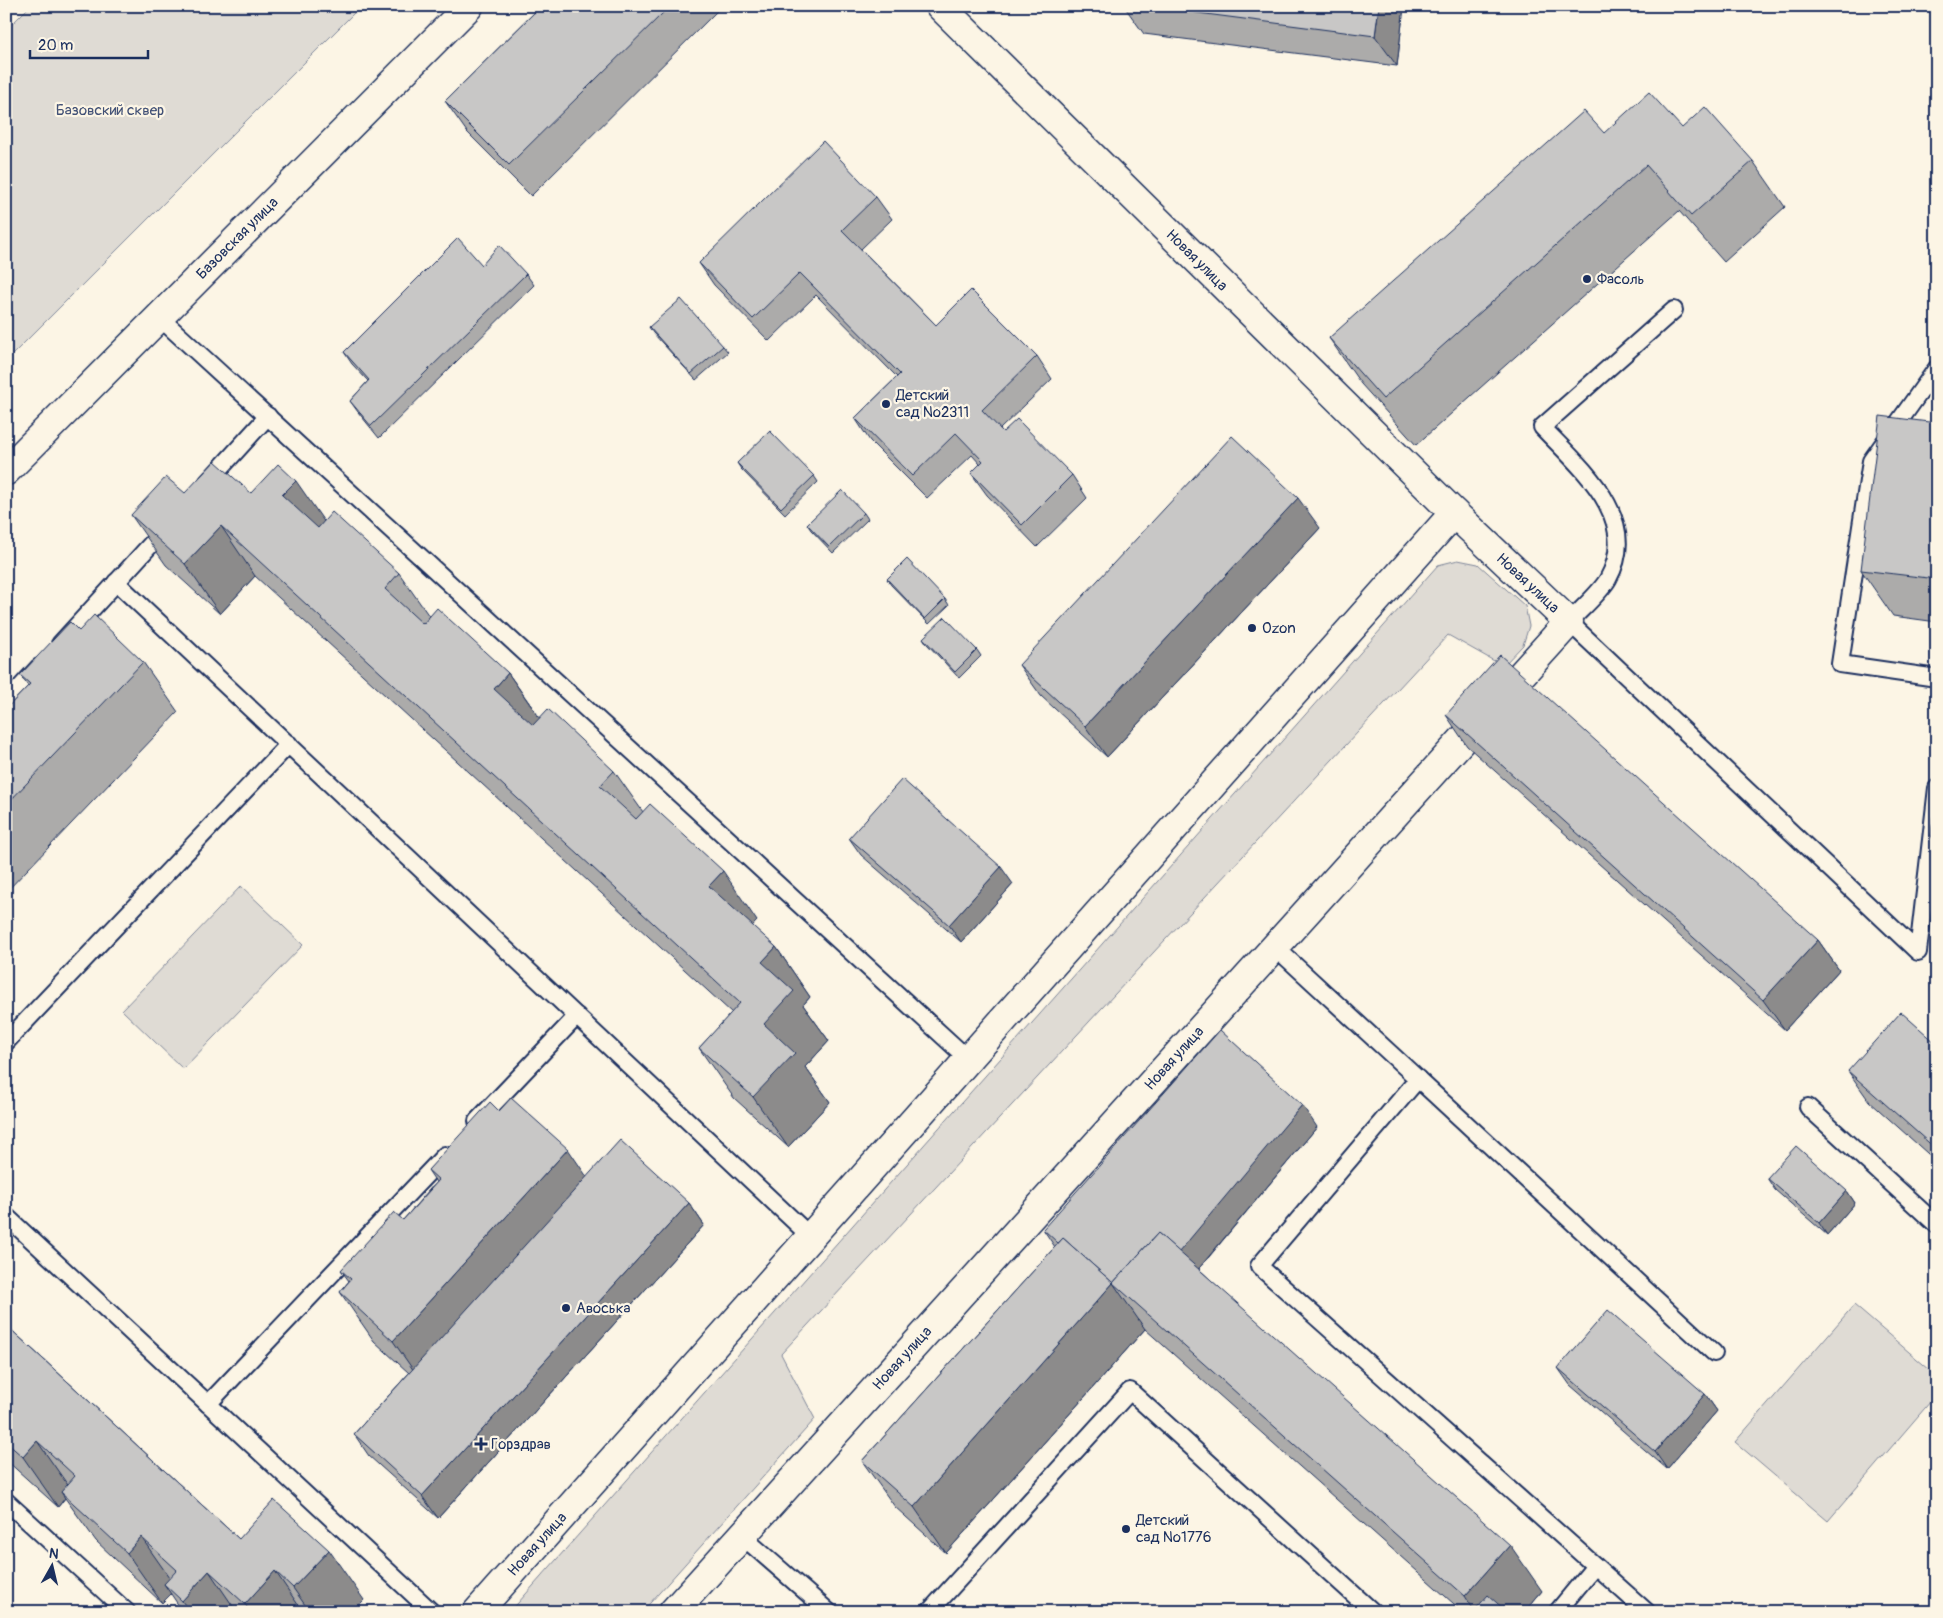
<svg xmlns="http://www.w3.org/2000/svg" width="1943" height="1618" viewBox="0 0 1943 1618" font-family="Pangolin,sans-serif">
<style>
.green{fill:#dfdbd4;stroke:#7d8599}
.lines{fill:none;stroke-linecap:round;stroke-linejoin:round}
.service-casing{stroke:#1b2f5e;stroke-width:20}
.minor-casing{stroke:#1b2f5e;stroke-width:31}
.service{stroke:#fcf5e5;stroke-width:16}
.minor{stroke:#fcf5e5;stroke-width:28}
.wall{fill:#acabaa;stroke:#1b2f5e}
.shaded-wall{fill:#8c8b8b;stroke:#1b2f5e}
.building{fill:#c8c7c6;stroke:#1b2f5e}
.poi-dot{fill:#1b2f5e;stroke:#fcf5e5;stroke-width:2}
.labels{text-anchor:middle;stroke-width:4.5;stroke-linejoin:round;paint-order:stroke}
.park-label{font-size:15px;fill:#425176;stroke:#fcf5e5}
.street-label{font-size:15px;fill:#1b2f5e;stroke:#fcf5e5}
.poi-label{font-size:15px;fill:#1b2f5e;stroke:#fcf5e5;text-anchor:start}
</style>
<rect width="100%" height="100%" fill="#fcf5e5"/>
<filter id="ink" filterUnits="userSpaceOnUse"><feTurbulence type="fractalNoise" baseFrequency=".02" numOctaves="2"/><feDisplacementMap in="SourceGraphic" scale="10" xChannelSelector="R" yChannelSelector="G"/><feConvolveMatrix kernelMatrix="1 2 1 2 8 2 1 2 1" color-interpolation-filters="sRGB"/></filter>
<g filter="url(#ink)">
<g class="green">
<path d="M 30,6 L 361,6 L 6,361 L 6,30 Z"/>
<path d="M 1458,560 L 1478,564 L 1525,606 L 1529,626 L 1523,645 L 1503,666 L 1448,635 L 781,1354 L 815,1419 L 642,1612 L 510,1612 L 1438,565 Z"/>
<path d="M 241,886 L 303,945 L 183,1069 L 122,1010 Z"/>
<path d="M 1854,1305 L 1937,1376 L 1937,1394 L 1828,1521 L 1735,1442 Z"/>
</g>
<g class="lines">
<defs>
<g id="service">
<path d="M 1674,310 L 1542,427 C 1580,467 1642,518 1608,579 C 1600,593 1580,610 1569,622 L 1918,952 L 1937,788"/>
<path d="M 159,317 L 968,1059"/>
<path d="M 1937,368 L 1871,461 L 1840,664 L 1937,678"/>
<path d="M 207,483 L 268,416"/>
<path d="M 116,582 L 811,1237"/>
<path d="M 60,644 L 165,529"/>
<path d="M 6,703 L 39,667"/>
<path d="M 1275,947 L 1418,1079 L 1259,1266 L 1647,1612"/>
<path d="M 6,1042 L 289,744"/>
<path d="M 1418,1079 L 1714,1353"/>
<path d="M 1808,1107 L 1937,1225"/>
<path d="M 477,1121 L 577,1016"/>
<path d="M 6,1216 L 432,1612"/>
<path d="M 208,1404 L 445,1155"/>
<path d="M 6,1501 L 127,1612"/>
<path d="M 742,1536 L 829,1612"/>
<path d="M 929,1612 L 1130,1391 L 1373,1612"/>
<path d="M 1557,1612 L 1595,1566"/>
</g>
<g id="minor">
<path d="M 6,471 L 469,6"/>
<path d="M 477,1612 L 1454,513"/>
<path d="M 673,1612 L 1569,622 L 1454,513 L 940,6"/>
</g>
</defs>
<use href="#service" class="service-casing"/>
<use href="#minor" class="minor-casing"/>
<use href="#service" class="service"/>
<use href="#minor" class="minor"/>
</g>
<g class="wall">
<path d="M 541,6 L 722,6 L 531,196 L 467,132 L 445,101 Z"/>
<path d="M 1124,6 L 1404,6 L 1397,66 L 1144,34 Z"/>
<path d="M 1604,133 L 1753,161 L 1785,207 L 1724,262 L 1679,211 L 1416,445 L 1361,384 L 1329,338 Z"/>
<path d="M 876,197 L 892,219 L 861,249 L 936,325 L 1037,356 L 1052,379 L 1000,429 L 1003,432 L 1072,475 L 1087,498 L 1037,547 L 987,495 L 971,473 L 980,464 L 972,455 L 927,498 L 870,441 L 855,418 L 897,377 L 816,295 L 769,341 L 714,285 L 699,263 Z"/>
<path d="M 482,265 L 526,274 L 534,285 L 379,438 L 358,412 L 350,401 L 368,381 L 352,364 L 344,352 Z"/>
<path d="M 649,327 L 723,346 L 728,352 L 696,380 L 653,333 Z"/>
<path d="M 1937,423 L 1937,622 L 1893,616 L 1861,570 Z"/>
<path d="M 737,463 L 814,476 L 818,482 L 785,514 L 741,469 Z"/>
<path d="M 185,493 L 251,493 L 324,521 L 399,573 L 429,616 L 508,673 L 540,718 L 614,771 L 643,812 L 757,921 L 752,926 L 776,947 L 810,997 L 803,1005 L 829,1041 L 805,1067 L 830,1102 L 788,1147 L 734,1098 L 699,1048 L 732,1013 L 255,576 L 220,614 L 166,565 L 131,515 Z"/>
<path d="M 864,513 L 868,519 L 833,553 L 811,530 L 807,524 Z"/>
<path d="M 1320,528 L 1107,757 L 1041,696 L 1019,665 Z"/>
<path d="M 887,579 L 945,599 L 949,605 L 929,624 L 891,585 Z"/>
<path d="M 79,631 L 143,662 L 178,712 L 6,892 L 6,709 L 28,686 L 20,675 Z"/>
<path d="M 923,638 L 977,650 L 981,656 L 959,678 L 927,644 Z"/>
<path d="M 1446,715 L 1818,940 L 1839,970 L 1785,1030 L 1467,746 Z"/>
<path d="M 1937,787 L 1937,844 L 1931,836 Z"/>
<path d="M 849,838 L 1013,884 L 961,942 L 861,855 Z"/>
<path d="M 1937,1044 L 1937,1162 L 1869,1101 L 1848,1071 Z"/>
<path d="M 499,1111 L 587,1177 L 689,1203 L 704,1225 L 438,1518 L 369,1456 L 354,1434 L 409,1373 L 374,1341 L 340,1292 L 349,1281 L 341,1270 L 403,1220 L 436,1182 L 428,1170 Z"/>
<path d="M 1317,1127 L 1199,1269 L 1542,1591 L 1524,1612 L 1463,1612 L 1145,1329 L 946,1553 L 895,1507 L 862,1461 L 1055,1247 L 1043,1229 Z"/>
<path d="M 1767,1178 L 1847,1191 L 1855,1203 L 1827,1235 L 1775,1190 Z"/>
<path d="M 6,1325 L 239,1539 L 364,1600 L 352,1612 L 183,1612 L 171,1594 L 162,1603 L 96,1541 L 65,1498 L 58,1507 L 6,1460 Z"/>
<path d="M 1558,1368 L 1705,1394 L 1717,1411 L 1667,1469 L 1570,1385 Z"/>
</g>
<g class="shaded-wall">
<path d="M 1379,6 L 1404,6 L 1397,66 L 1375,36 Z"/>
<path d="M 296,481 L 330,530 L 317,544 L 282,495 Z"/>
<path d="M 1298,498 L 1320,528 L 1107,757 L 1085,726 Z"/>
<path d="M 221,526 L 255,576 L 220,614 L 185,564 Z"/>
<path d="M 508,673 L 543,723 L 529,739 L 494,689 Z"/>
<path d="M 1001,867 L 1013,884 L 961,942 L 949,925 Z"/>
<path d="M 723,871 L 757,921 L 743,936 L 709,886 Z"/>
<path d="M 1818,940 L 1839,970 L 1785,1030 L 1763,1000 Z"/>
<path d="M 776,947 L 810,997 L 803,1005 L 829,1041 L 805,1067 L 830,1102 L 788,1147 L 753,1097 L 764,1024 L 762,962 Z"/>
<path d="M 1302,1105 L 1317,1127 L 1190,1279 L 1134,1302 Z"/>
<path d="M 568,1149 L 602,1199 L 428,1391 L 393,1341 Z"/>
<path d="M 1847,1191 L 1855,1203 L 1827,1235 L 1819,1223 Z"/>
<path d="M 689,1203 L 704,1225 L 438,1518 L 422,1496 Z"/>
<path d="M 1113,1283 L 1145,1329 L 946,1553 L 914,1507 Z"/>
<path d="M 1705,1394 L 1717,1411 L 1667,1469 L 1655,1452 Z"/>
<path d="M 37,1441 L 72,1491 L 61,1492 L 65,1498 L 58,1507 L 23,1457 Z"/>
<path d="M 141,1537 L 176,1587 L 164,1584 L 171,1594 L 162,1603 L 127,1553 Z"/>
<path d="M 1510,1545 L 1542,1591 L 1524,1612 L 1475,1612 L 1465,1596 Z"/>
<path d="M 329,1550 L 364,1600 L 352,1612 L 310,1612 L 293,1588 Z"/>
<path d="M 209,1571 L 237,1612 L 190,1612 L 182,1601 Z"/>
<path d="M 275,1571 L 303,1612 L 250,1612 L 245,1604 Z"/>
</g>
<g class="building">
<path d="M 541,6 L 670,6 L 509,165 L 445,101 Z"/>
<path d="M 1144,6 L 1379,6 L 1375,36 Z"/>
<path d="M 1649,92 L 1682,128 L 1705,107 L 1753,161 L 1691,216 L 1646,165 L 1383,399 L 1329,338 L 1584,111 L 1604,133 Z"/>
<path d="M 823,141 L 876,197 L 842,230 L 936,325 L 971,290 L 1037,356 L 982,410 L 1003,432 L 1017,419 L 1072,475 L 1022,525 L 971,473 L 983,461 L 956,433 L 912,476 L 855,418 L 900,374 L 800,273 L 753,319 L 699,263 Z"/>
<path d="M 458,238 L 482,265 L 499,245 L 526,274 L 371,426 L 350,401 L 369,380 L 344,352 Z"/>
<path d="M 681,299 L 723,346 L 691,374 L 649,327 Z"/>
<path d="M 1880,416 L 1937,423 L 1937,579 L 1861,570 Z"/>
<path d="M 770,431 L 814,476 L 781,508 L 737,463 Z"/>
<path d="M 1232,436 L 1298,498 L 1085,726 L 1019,665 Z"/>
<path d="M 215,461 L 251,493 L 278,464 L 296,481 L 282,495 L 318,528 L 332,512 L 399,573 L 385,589 L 423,624 L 437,608 L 508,673 L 494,689 L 533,725 L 548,709 L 614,771 L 600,786 L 636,819 L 650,804 L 723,871 L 709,886 L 776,947 L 762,962 L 794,991 L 764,1024 L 795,1053 L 753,1097 L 699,1048 L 740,1003 L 221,526 L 185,564 L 131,515 L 166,477 L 185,493 Z"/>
<path d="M 842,490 L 864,513 L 829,547 L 807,524 Z"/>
<path d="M 907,559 L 945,599 L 925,619 L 887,579 Z"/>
<path d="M 94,615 L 143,662 L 6,805 L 6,709 L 30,684 L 20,675 L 70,622 L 79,631 Z"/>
<path d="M 945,617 L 977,650 L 955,672 L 923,638 Z"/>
<path d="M 1500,655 L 1818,940 L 1763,1000 L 1446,715 Z"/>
<path d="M 902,779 L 1001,867 L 949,925 L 849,838 Z"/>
<path d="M 1937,787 L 1937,836 L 1931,836 Z"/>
<path d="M 1901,1012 L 1937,1044 L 1937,1150 L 1848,1071 Z"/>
<path d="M 1220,1030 L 1302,1105 L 1179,1252 L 1158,1233 L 1113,1283 L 1063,1238 L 1058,1243 L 1043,1229 Z"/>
<path d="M 511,1098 L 568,1149 L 393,1341 L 340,1292 L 351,1279 L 341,1270 L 394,1212 L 403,1220 L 439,1180 L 428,1170 L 490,1102 L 499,1111 Z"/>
<path d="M 620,1140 L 689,1203 L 422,1496 L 354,1434 Z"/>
<path d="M 1796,1146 L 1847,1191 L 1819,1223 L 1767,1178 Z"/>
<path d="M 1158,1233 L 1510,1545 L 1465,1596 L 1113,1283 L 914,1507 L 862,1461 L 1063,1238 L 1113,1283 Z"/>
<path d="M 1608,1310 L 1705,1394 L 1655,1452 L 1558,1368 Z"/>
<path d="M 6,1325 L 239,1539 L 274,1500 L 329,1550 L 293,1588 L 275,1571 L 245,1604 L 209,1571 L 182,1601 L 164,1584 L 177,1570 L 141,1537 L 127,1553 L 61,1492 L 75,1476 L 37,1441 L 23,1457 L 6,1442 Z"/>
<path d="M 1488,1595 L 1507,1612 L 1473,1612 Z"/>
</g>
</g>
<g class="poi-dot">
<circle cx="1587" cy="279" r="5"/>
<circle cx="886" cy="404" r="5"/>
<circle cx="1252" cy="628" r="5"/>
<circle cx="566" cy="1308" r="5"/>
<path d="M478.5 1436.5h5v5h5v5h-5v5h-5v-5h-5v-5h5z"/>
<circle cx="1126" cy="1529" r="5"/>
</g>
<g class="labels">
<g class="park-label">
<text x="110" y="115">Базовский сквер</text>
</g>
<g class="street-label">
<text transform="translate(237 238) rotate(-45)" y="5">Базовская улица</text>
<text transform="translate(1197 260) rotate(45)" y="5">Новая улица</text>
<text transform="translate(1528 583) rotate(43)" y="5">Новая улица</text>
<text transform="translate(1174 1058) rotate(-48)" y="5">Новая улица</text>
<text transform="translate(902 1358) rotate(-48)" y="5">Новая улица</text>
<text transform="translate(537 1544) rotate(-48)" y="5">Новая улица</text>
</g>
<g class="poi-label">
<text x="1597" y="284">Фасоль</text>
<text x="896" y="400">Детский<tspan x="896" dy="17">сад №2311</tspan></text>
<text x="1262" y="633">Ozon</text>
<text x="576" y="1313">Авоська</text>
<text x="491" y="1449">Горздрав</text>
<text x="1136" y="1525">Детский<tspan x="1136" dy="17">сад №1776</tspan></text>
</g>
</g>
<rect width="1943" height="1618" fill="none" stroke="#fcf5e5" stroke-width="25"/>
<rect x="12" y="12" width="1918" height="1593" fill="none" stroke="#1b2f5e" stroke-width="2" filter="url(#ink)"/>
<g transform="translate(52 1566) rotate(8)" stroke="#fcf5e5" stroke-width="4" paint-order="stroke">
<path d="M0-4L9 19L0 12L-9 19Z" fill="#1b2f5e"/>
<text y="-8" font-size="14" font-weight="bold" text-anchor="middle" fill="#1b2f5e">N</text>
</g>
<path d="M30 50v8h118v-8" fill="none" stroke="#1b2f5e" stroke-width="2.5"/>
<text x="38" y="50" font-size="15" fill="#1b2f5e" stroke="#fcf5e5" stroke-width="4" paint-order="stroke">20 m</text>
</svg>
